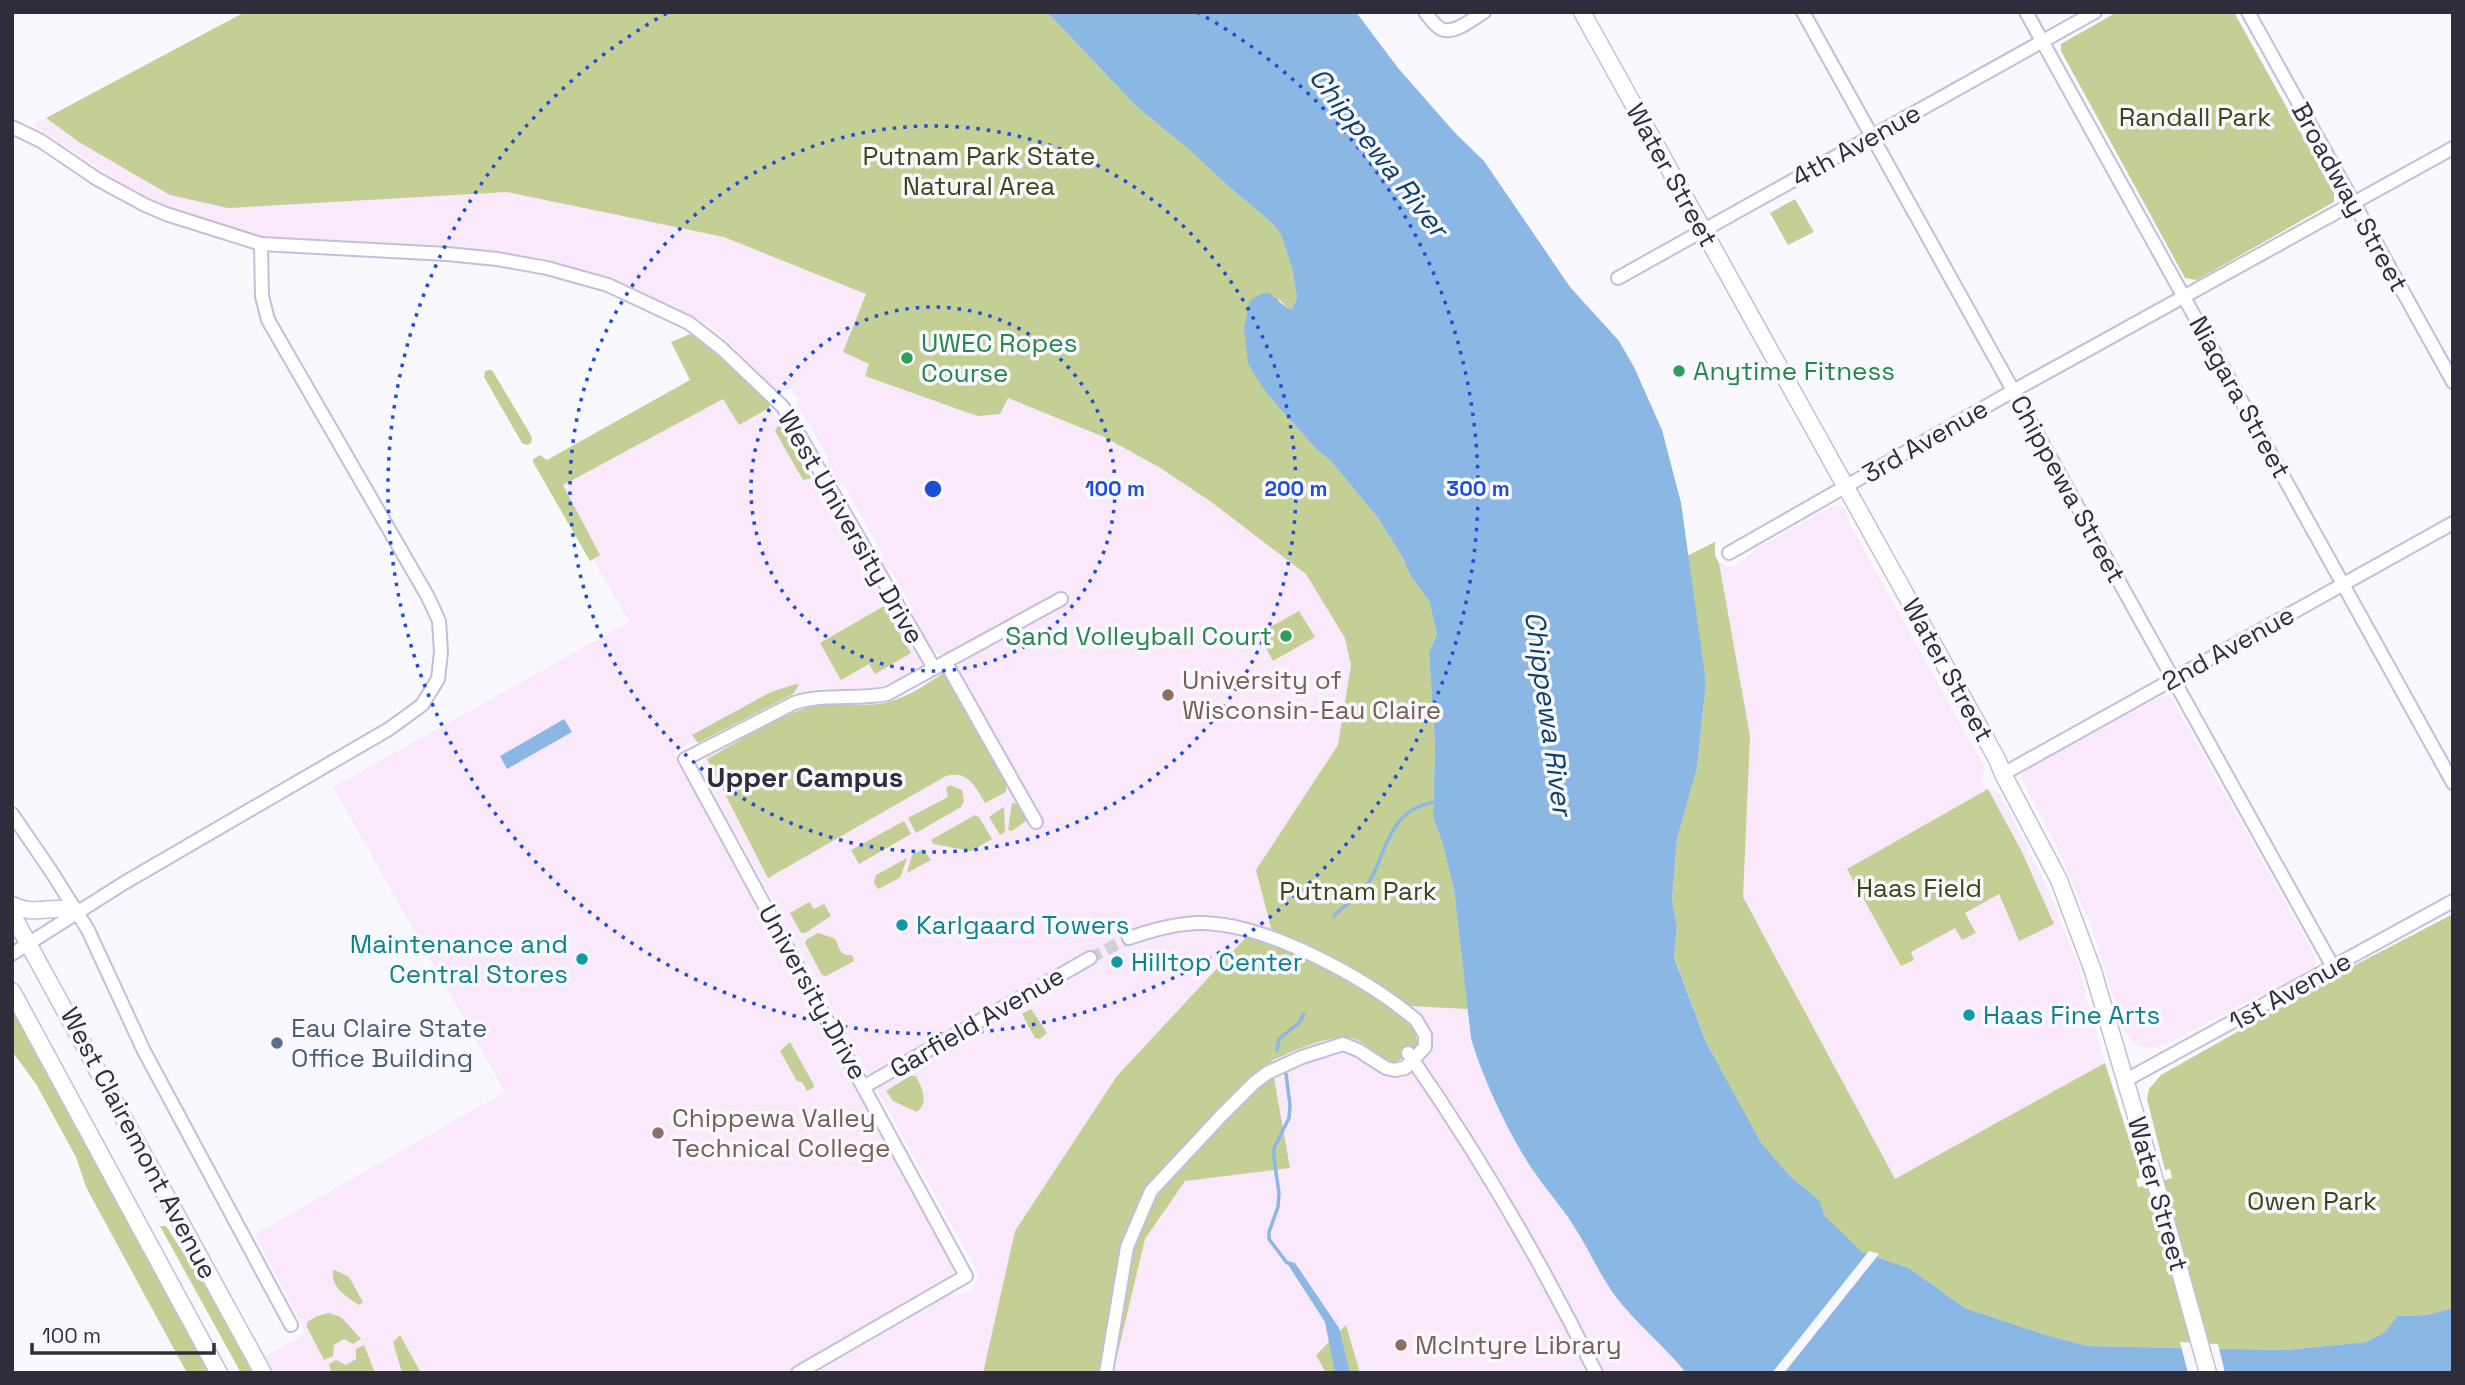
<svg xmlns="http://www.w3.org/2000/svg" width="2465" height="1385" viewBox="0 0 2465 1385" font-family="'Space Grotesk',sans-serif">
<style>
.education{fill:#fae9fb}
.green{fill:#c4cf95}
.water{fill:#8bb7e5}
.pier{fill:#f9f8fe}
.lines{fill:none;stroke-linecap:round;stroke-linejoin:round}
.stream{stroke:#8bb7e5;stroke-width:3.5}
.minor-tunnel{stroke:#d1cfd7;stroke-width:12;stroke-dasharray:12 6;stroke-linecap:butt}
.minor-casing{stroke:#c3bedb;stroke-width:16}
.major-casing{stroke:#c3bedb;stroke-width:19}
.minor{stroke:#fff;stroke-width:12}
.major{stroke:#fff;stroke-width:16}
.ring{fill:none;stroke:#1d4ed8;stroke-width:3.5;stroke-dasharray:3.5 7}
.leisure-dot{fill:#2e9e5b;stroke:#f9f8fe;stroke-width:2.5}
.education-dot{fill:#8d6e63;stroke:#f9f8fe;stroke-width:2.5}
.culture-dot{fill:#0f9aa8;stroke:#f9f8fe;stroke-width:2.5}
.service-dot{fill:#5c6f8a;stroke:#f9f8fe;stroke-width:2.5}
.labels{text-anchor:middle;stroke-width:7;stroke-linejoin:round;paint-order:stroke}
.park-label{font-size:26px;fill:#3e4416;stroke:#f9f8fe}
.street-label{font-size:26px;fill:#2f2d39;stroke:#f9f8fe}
.leisure-label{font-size:26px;fill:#27864d;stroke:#f9f8fe;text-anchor:start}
.education-label{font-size:26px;fill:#785e54;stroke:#f9f8fe;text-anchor:start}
.culture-label{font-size:26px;fill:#0d838f;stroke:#f9f8fe;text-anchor:start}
.service-label{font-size:26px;fill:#4e5e75;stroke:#f9f8fe;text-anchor:start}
.water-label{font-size:28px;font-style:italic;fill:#0f406a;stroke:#f9f8fe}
.neighbourhood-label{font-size:28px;font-weight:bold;fill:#2f2d39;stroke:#f9f8fe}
.centre{fill:#1d4ed8;stroke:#f9f8fe;stroke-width:3.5}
.ring-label{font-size:21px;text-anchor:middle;font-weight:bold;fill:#1d4ed8;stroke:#f9f8fe;stroke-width:7;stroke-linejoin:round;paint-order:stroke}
</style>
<rect width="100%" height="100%" fill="#f9f8fe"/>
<g class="education">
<path d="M 245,12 L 1047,12 L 1377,517 L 1454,890 L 1471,1038 L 1476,1055 L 1513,1136 L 1533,1171 L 1573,1225 L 1608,1286 L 1624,1308 L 1670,1353 L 1686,1373 L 816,1373 L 952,1294 L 963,1294 L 972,1290 L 979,1275 L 704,776 L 701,764 L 706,757 L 784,714 L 807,707 L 828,703 L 884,703 L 911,692 L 964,661 L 957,648 L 942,655 L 930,650 L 911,615 L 911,606 L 893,573 L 883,567 L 883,556 L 845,486 L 836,482 L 827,467 L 828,457 L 798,406 L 799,397 L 790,389 L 785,392 L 776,389 L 745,362 L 732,345 L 706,323 L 683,316 L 629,288 L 597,277 L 493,254 L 437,247 L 295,241 L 267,237 L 203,221 L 169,208 L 122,184 L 33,125 Z"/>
<path d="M 746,380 L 769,404 L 779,426 L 785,427 L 789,433 L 789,443 L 809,476 L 822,483 L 922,662 L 920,667 L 913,672 L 880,687 L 852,690 L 819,688 L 792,695 L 698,743 L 690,743 L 674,752 L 956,1266 L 951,1276 L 786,1373 L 237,1373 L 306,1333 L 255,1234 L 505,1092 L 333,787 L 629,622 L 544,472 Z"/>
<path d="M 1840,505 L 1845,509 L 1849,523 L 1985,768 L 1981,779 L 1986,788 L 1999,793 L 2003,799 L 2046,885 L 2077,962 L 2105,1063 L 2141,1177 L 1965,1308 L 1677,839 L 1706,682 L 1687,556 L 1715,542 L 1714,551 L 1717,561 L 1726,566 L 1735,567 L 1755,549 L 1833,506 Z"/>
<path d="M 2162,696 L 2170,696 L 2172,699 L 2314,954 L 2316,964 L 2313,969 L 2274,990 L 2248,1001 L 2165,1045 L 2152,1048 L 2140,1047 L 2133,1042 L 2124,1031 L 2092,928 L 2057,847 L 2021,778 L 2022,773 L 2028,768 Z"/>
</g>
<g class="green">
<path d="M 245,12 L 1047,12 L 1136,106 L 1192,151 L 1228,186 L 1272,223 L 1281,234 L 1292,268 L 1297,298 L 1292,309 L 1287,308 L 1279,299 L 1268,395 L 1317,450 L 1331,461 L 1377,517 L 1403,558 L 1410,575 L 1429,601 L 1437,634 L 1429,652 L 1435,746 L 1433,818 L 1442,841 L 1454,890 L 1468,1009 L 1410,1006 L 1398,1015 L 1414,1028 L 1418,1044 L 1416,1048 L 1396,1063 C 1381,1059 1372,1048 1359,1041 C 1337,1029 1293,1052 1271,1061 L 1290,1168 L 1185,1181 L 1145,1239 L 1113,1373 L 983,1373 L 1015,1231 L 1117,1076 L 1251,932 L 1274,939 L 1256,870 L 1338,745 L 1351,665 L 1345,638 L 1306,574 L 1210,501 L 1159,467 L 1104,437 L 1008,398 L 1000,414 L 979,416 L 966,412 L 865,376 L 869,364 L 843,352 L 866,294 L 724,237 L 507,192 L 228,208 L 170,195 L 79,142 L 46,118 Z"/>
<path d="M 2117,12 L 2234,12 L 2334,193 L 2334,202 L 2197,280 L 2185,278 L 2061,51 L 2061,44 Z"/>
<path d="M 1795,199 L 1814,232 L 1788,245 L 1770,213 Z"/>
<path d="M 690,334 C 719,355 744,378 769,404 L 769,408 L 739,425 L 723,399 L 563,485 L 600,555 L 590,561 L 533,462 L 533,459 L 540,455 L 547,460 L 690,380 L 671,342 Z"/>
<path d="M 489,370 L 492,370 L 532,437 L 531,443 L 527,445 L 522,443 L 484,377 L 485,371 Z"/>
<path d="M 779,424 L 788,429 L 787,440 L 811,478 L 803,480 L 775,431 Z"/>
<path d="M 1715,542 L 1715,556 L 1719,563 L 1750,736 L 1743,897 L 1895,1179 L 2105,1063 L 2141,1177 L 2136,1179 L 2138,1187 L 2172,1178 L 2170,1169 L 2165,1170 L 2147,1099 L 2149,1089 L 2161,1075 L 2359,963 L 2453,914 L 2453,1308 L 2426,1315 L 2397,1316 L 2385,1332 L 2366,1342 L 2285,1350 L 2088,1346 L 2046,1335 L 1965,1308 L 1909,1268 L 1862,1252 L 1845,1237 L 1825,1216 L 1820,1201 L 1790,1176 L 1761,1144 L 1706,1042 L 1674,956 L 1677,926 L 1672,903 L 1677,839 L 1697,768 L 1706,682 L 1687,556 Z"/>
<path d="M 884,606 L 911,653 L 875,674 L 869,664 L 841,680 L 820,643 Z"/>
<path d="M 1299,611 L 1315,637 L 1273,661 L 1258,634 Z"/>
<path d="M 943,673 L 1007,783 L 1006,792 L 985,803 C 975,786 968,770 946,776 L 768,878 L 707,759 C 740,741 773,718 809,707 C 834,700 860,708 885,703 C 906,698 926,685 943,673 Z"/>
<path d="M 796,684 L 799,685 L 793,694 L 698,743 L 692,735 L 771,692 Z"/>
<path d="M 950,785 L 962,790 L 964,801 L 961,807 L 916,833 L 908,818 L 948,797 L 946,788 Z"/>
<path d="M 1988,789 L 2022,852 L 2054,924 L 2019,941 L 1999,894 L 1965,913 L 1976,933 L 1962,940 L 1955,928 L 1911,952 L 1914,960 L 1901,966 L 1847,869 Z"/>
<path d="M 1012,803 L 1020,804 L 1027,820 L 1012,831 L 1008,830 Z"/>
<path d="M 1004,807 L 1005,832 L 1000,835 L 989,817 Z"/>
<path d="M 975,815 L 979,817 L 992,839 L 971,851 L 933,844 L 931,840 Z"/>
<path d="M 904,821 L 911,834 L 859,864 L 851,850 Z"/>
<path d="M 923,849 L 931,860 L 907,873 L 912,855 Z"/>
<path d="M 907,858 L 900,878 L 878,889 L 874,883 L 876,875 Z"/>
<path d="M 809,902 L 814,909 L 824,904 L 831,916 L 805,933 L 801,933 L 790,913 Z"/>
<path d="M 818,933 L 834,938 C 841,946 837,956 852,955 L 854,961 L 826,976 L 822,975 L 805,943 L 807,939 Z"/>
<path d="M 12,1007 L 211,1373 L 187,1373 L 86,1187 L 76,1157 L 36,1084 L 12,1051 Z"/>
<path d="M 1031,1009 L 1047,1033 L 1040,1039 L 1035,1038 L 1022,1014 Z"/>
<path d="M 790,1042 L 814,1085 L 813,1088 L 807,1091 L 802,1082 L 797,1081 L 780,1051 Z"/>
<path d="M 910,1076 L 916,1076 C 922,1088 929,1102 917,1112 L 893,1101 L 886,1091 Z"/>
<path d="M 160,1226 L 166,1226 L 230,1325 L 256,1373 L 241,1373 Z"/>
<path d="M 335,1270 L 349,1277 L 363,1302 L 359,1305 C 346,1296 331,1288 333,1271 Z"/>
<path d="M 329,1313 L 341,1317 L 361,1339 L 353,1344 L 344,1339 L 334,1345 L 333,1356 L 324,1360 L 307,1327 L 307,1322 L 317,1316 Z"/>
<path d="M 1346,1325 L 1360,1373 L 1326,1373 L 1316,1355 Z"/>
<path d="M 400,1335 L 421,1373 L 402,1373 L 393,1342 Z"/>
<path d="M 364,1345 L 375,1373 L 332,1373 L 329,1364 L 336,1360 L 346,1365 L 356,1359 L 356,1349 Z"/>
</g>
<g class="water">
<path d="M 1047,12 L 1356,12 L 1398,68 L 1456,134 L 1484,161 L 1570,287 L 1619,341 L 1634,367 L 1662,430 L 1681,503 L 1706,682 L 1697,768 L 1677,839 L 1672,902 L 1677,926 L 1674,957 L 1706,1042 L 1761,1143 L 1790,1176 L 1820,1201 L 1825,1216 L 1862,1252 L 1909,1268 L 1965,1308 L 2046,1335 L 2088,1346 L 2285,1350 L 2366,1342 L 2385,1332 L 2397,1316 L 2426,1315 L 2453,1308 L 2453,1373 L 1686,1373 C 1667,1349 1644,1330 1624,1307 C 1602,1282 1591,1252 1573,1225 C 1562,1207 1547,1191 1535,1173 C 1512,1141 1481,1075 1471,1038 L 1454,890 L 1442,841 L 1433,818 L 1435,746 L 1429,652 L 1437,634 L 1429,601 L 1410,575 L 1403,558 L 1377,517 L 1331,461 L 1317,450 L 1268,395 L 1256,377 L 1248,363 L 1244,327 L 1250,301 L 1260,294 L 1269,293 L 1287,308 L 1292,309 L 1297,298 L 1292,268 L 1281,234 L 1272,223 L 1228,186 L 1191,151 L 1136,106 Z"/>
<path d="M 564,719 L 572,732 L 507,769 L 500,756 Z"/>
<path d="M 1285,1260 L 1295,1263 L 1339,1328 L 1350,1373 L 1335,1373 L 1325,1322 Z"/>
</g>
<g class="pier">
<path d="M 1869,1251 L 1879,1254 L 1784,1373 L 1772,1373 Z"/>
<path d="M 2180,1342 L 2218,1344 L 2225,1373 L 2188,1373 Z"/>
</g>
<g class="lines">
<g class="stream">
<path d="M 1334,916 C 1343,905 1355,901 1364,891 C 1367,888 1369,881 1372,877 C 1388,844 1392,808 1436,802"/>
<path d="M 1277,1050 L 1279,1039 L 1299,1023 L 1304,1014"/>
<path d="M 1286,1074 L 1290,1105 L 1289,1118 L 1274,1148 L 1274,1159 L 1279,1193 L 1278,1207 L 1269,1232 L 1269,1239 L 1287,1263"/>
</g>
<path class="minor-tunnel" d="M 1090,958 L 1129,938"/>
<defs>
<g id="minor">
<path d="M 1425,12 C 1429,17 1435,26 1441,29 C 1454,35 1474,18 1484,12"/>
<path d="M 1803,12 L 2333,967"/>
<path d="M 2026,12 L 2453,783"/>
<path d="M 2248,12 L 2453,382"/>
<path d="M 12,127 L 41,141 L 97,179 L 145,205 L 166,214 L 261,244 L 447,254 L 497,259 L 547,268 L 608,285 L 689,323 L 721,348 L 783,407 L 934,668"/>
<path d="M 1618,278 L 2095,12"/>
<path d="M 1729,553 L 2013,391 L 2453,148"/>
<path d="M 950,670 L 1036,822"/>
<path d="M 2003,774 L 2453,523"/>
<path d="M 12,814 L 51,871 L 88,930 L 144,1051 L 291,1325"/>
<path d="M 12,954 L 124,883 L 389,729 L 422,705 L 438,679 L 441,652 L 439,621 L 428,597 L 268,320 L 262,296 L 261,244"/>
<path d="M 1408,1053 C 1479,1155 1541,1261 1596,1373"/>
<path d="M 2126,1080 L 2453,901"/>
<path d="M 865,1086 L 1090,958"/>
<path d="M 798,1373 L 966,1276 L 685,759 L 794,703 C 824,693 856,700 887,694 L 1061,599"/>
<path d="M 1106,1373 L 1127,1247 L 1151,1191 L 1221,1116 L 1254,1083 L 1267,1073 L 1302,1057 L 1343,1044 L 1358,1050 L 1386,1068 L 1395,1070 L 1405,1068 L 1425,1047 L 1425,1035 L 1416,1020 C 1366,978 1265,922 1198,923 C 1174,924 1152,930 1129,938"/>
</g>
<g id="major">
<path d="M 1582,12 L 1997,759 L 2003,774 L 2059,880 L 2093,971 L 2153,1174 L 2208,1373"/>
<path d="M 12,905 C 35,917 53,904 77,911"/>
<path d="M 12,914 L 263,1373"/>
<path d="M 12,991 L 219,1373"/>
</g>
</defs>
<use href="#minor" class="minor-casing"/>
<use href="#major" class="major-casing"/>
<use href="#minor" class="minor"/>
<use href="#major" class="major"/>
</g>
<g class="ring">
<circle cx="933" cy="489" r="182"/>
<circle cx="933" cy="489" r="363"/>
<path d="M1197 12A545 545 0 1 1 669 12"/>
</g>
<g class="leisure-dot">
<circle cx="907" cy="358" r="7"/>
<circle cx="1679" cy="371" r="7"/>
<circle cx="1286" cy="636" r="7"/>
</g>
<g class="education-dot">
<circle cx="1168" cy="695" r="7"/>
<circle cx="658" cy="1133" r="7"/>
<circle cx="1401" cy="1345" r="7"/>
</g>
<g class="culture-dot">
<circle cx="902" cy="925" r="7"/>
<circle cx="582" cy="959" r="7"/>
<circle cx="1117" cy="962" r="7"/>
<circle cx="1969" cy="1015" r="7"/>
</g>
<circle class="service-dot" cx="277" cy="1043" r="7"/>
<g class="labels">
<g class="park-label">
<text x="2195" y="126">Randall Park</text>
<text x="979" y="165">Putnam Park State<tspan x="979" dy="30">Natural Area</tspan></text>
<text x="1919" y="897">Haas Field</text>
<text x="1358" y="900">Putnam Park</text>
<text x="2312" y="1210">Owen Park</text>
</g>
<g class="street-label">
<text transform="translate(1856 145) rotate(-29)" y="9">4th Avenue</text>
<text transform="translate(1672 175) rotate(61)" y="9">Water Street</text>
<text transform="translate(2350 197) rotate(61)" y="9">Broadway Street</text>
<text transform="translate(2240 397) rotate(61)" y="9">Niagara Street</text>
<text transform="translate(1925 441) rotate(-30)" y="9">3rd Avenue</text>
<text transform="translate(2068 489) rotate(61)" y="9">Chippewa Street</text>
<text transform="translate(851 527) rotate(60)" y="9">West University Drive</text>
<text transform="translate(2228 648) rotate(-29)" y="9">2nd Avenue</text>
<text transform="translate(1948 670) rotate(61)" y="9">Water Street</text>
<text transform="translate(2290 991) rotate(-29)" y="9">1st Avenue</text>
<text transform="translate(813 992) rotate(61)" y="9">University Drive</text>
<text transform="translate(977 1022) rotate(-30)" y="9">Garfield Avenue</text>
<text transform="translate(139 1143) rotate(62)" y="9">West Clairemont Avenue</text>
<text transform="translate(2158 1194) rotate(74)" y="9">Water Street</text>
</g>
<g class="leisure-label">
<text x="921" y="352">UWEC Ropes<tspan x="921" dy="30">Course</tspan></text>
<text x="1693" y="380">Anytime Fitness</text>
<text x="1272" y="645" text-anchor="end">Sand Volleyball Court</text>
</g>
<g class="education-label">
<text x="1182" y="689">University of<tspan x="1182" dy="30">Wisconsin-Eau Claire</tspan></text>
<text x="672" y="1127">Chippewa Valley<tspan x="672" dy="30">Technical College</tspan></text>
<text x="1415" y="1354">McIntyre Library</text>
</g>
<g class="culture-label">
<text x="916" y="934">Karlgaard Towers</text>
<text x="568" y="953" text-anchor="end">Maintenance and<tspan x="568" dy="30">Central Stores</tspan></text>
<text x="1131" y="971">Hilltop Center</text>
<text x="1983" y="1024">Haas Fine Arts</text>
</g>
<g class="service-label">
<text x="291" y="1037">Eau Claire State<tspan x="291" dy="30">Office Building</tspan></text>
</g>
<g class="water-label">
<text transform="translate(1379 152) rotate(52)" y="10">Chippewa River</text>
<text transform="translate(1549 713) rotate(82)" y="10">Chippewa River</text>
</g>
<g class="neighbourhood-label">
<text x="805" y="787">Upper Campus</text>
</g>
</g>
<circle cx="933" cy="489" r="10" class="centre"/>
<g class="ring-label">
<text x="1115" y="496">100 m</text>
<text x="1296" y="496">200 m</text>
<text x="1478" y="496">300 m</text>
</g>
<rect width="2465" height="1385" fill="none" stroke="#2f2d39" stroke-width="28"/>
<path d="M32 1343v10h182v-10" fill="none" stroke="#2f2d39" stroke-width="3.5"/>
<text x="42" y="1343" font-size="21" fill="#2f2d39" stroke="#f9f8fe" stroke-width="5" paint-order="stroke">100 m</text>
</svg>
